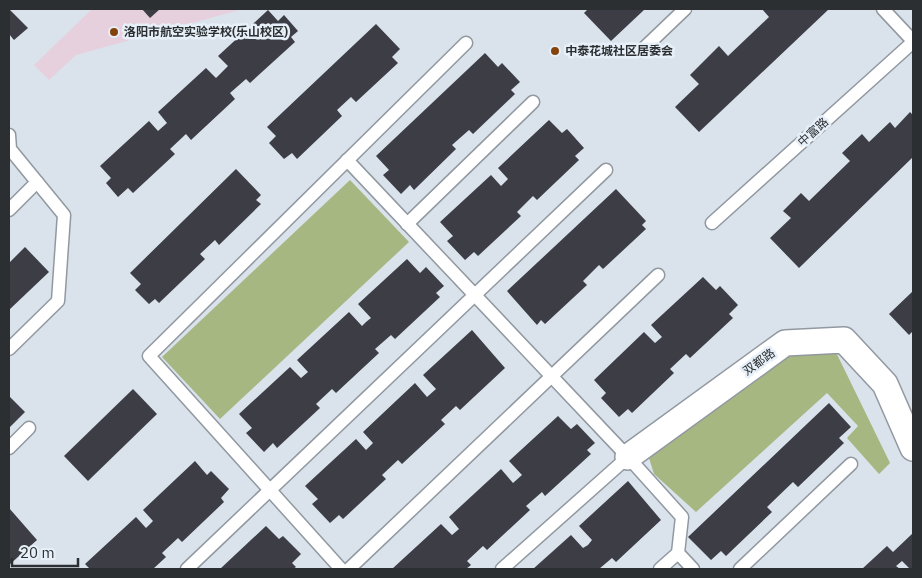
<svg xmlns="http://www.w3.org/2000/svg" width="922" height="578" viewBox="0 0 922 578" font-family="'IBM Plex Sans','Noto Sans SC',sans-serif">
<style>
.education{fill:#e7d0dd}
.green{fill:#a7b782}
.building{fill:#3c3d45}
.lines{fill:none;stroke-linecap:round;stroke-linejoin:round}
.lane-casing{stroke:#9198a0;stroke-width:15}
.street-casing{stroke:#9198a0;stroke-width:28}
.lane{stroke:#fff;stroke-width:12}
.street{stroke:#fff;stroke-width:25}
.poi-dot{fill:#83430a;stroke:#e7f0f9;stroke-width:2}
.labels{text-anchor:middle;stroke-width:5;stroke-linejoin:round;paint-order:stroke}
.poi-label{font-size:12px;font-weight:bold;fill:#2c2f32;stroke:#e7f0f9;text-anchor:start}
.street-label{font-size:12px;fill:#2c2f32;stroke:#e7f0f9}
</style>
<rect width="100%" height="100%" fill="#dae3eb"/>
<path class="education" d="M 92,9 L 243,9 L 76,55 L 49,80 L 34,65 Z"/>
<g class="green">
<path d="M 350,180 L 409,242 L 220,419 L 162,357 Z"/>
<path d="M 831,342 L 890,463 L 879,474 L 847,438 L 858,426 L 827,393 L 696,512 L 654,474 L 649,458 L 727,381 L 778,350 Z"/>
</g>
<g class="building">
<path d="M 9,9 L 28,28 L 14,40 L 9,34 Z"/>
<path d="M 142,9 L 160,9 L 150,18 Z"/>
<path d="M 588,9 L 645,9 L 611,41 L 584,13 Z"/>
<path d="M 762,9 L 829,9 L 699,132 L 675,107 L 699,84 L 690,75 L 719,46 L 728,56 L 769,17 Z"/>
<path d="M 268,10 L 278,21 L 284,15 L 298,31 L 291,37 L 295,42 L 250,83 L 246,79 L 230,93 L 235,99 L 191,140 L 186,134 L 170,149 L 175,154 L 133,193 L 128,188 L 118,197 L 106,183 L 111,178 L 100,166 L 149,121 L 158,131 L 167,123 L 158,112 L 206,68 L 216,78 L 228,66 L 218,56 Z"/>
<path d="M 376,24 L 400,49 L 392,57 L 398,63 L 356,102 L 351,97 L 337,110 L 342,116 L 297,159 L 292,153 L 284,159 L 269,143 L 276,136 L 267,127 Z"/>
<path d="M 485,53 L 498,67 L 502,63 L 520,82 L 511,90 L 515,94 L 473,134 L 469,130 L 452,145 L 456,149 L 414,190 L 410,185 L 401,194 L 383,175 L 389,170 L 376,156 Z"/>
<path d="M 910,112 L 913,115 L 913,157 L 799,268 L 770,238 L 791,218 L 783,211 L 801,193 L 809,201 L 850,161 L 842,153 L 862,134 L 869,142 L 890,122 L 895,128 Z"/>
<path d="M 549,120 L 562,133 L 567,129 L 584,148 L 575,156 L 579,160 L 537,200 L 533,196 L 517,212 L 521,216 L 478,256 L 474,252 L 465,260 L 447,241 L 453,236 L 440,222 L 491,175 L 501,186 L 508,179 L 498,168 Z"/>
<path d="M 236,169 L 261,195 L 256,200 L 261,204 L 219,245 L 215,240 L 200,254 L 205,259 L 159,303 L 155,299 L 149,304 L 135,290 L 141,284 L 130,273 Z"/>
<path d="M 616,189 L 646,221 L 642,225 L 646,229 L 603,269 L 599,265 L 583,281 L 587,285 L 545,324 L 541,320 L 537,325 L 507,291 Z"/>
<path d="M 25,247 L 49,272 L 9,310 L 9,263 Z"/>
<path d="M 407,259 L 420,273 L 426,267 L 444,286 L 436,293 L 440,297 L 395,339 L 391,335 L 375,349 L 379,353 L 336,393 L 332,389 L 316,404 L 320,408 L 277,448 L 273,443 L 264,452 L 246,433 L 252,428 L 239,414 L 290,367 L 301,378 L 308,372 L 297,360 L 349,312 L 362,326 L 366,322 L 371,318 L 358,304 Z"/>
<path d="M 703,277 L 716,290 L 720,286 L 738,305 L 729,314 L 733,318 L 690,358 L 686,354 L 670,369 L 674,373 L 632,413 L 628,409 L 619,417 L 601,398 L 606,393 L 594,380 L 644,332 L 655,343 L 662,337 L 651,325 Z"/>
<path d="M 913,291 L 913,331 L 909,335 L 889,314 Z"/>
<path d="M 472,330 L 505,368 L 460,410 L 456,406 L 441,420 L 445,424 L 402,464 L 398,460 L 382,475 L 386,479 L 343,519 L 339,515 L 330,523 L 312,504 L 318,499 L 305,486 L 356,439 L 366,450 L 373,443 L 363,432 L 415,383 L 427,397 L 436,389 L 423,375 Z"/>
<path d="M 133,389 L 157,414 L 88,481 L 64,456 Z"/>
<path d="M 9,396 L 25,412 L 9,428 Z"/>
<path d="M 829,403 L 851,427 L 839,438 L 844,443 L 798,487 L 793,482 L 767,507 L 772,512 L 726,556 L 721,551 L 711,560 L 688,537 Z"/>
<path d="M 558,416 L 571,429 L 577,424 L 595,443 L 587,450 L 591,454 L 545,496 L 542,492 L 526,506 L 530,510 L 487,550 L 483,546 L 467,561 L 471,565 L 466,569 L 392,569 L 441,524 L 452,535 L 459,529 L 449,517 L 501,469 L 513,483 L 522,475 L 509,461 Z"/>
<path d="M 195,461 L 207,475 L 211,471 L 229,489 L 221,498 L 224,502 L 182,542 L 178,538 L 162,553 L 166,557 L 153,569 L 90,569 L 85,564 L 136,517 L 146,528 L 153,521 L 143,510 Z"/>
<path d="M 628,481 L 661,520 L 616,562 L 612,558 L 599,569 L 533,569 L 571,535 L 583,548 L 588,545 L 592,540 L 579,526 Z"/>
<path d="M 9,508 L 37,540 L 9,565 Z"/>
<path d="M 266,526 L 279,539 L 283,536 L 301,554 L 292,563 L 296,567 L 293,569 L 220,569 Z"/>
<path d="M 913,533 L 913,569 L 910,569 L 902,561 L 896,566 L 900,569 L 862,569 L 887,546 L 893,552 Z"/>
</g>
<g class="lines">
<defs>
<g id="lane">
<path d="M 883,9 L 913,41"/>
<path d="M 641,51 L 685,9"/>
<path d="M 9,135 L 10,149 L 64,215 L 58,301 L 9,349"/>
<path d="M 347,160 L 628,457 L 682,517 L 678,553 L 693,569"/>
<path d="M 9,210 L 37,182"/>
<path d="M 712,223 L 913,42"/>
<path d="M 407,224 L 533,102"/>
<path d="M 9,448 L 29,428"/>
<path d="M 187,569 L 606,170"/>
<path d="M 341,569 L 149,356 L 466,43"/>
<path d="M 349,569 L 658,275"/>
<path d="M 502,569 L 628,457"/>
<path d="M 660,569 L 678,553"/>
<path d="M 740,569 L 851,464"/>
</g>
<path id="street" d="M 628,457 L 785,343 L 844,340 L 885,384 L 913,448"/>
</defs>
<use href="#lane" class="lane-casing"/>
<use href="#street" class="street-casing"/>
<use href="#lane" class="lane"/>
<use href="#street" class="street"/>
</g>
<g class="poi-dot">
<circle cx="114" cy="32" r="5"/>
<circle cx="555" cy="51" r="5"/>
</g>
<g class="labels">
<g class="poi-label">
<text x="124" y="36">洛阳市航空实验学校(乐山校区)</text>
<text x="565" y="55">中泰花城社区居委会</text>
</g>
<g class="street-label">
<text transform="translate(813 132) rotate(-42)" y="4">中富路</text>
<text transform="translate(759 362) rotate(-36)" y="4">双都路</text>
</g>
</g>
<rect width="922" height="578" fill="none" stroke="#2c2f32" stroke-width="20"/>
<path d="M12 558v8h66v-8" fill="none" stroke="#2c2f32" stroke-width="2.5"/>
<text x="20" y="558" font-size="15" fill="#2c2f32" stroke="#e7f0f9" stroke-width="4" paint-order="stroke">20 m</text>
</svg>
